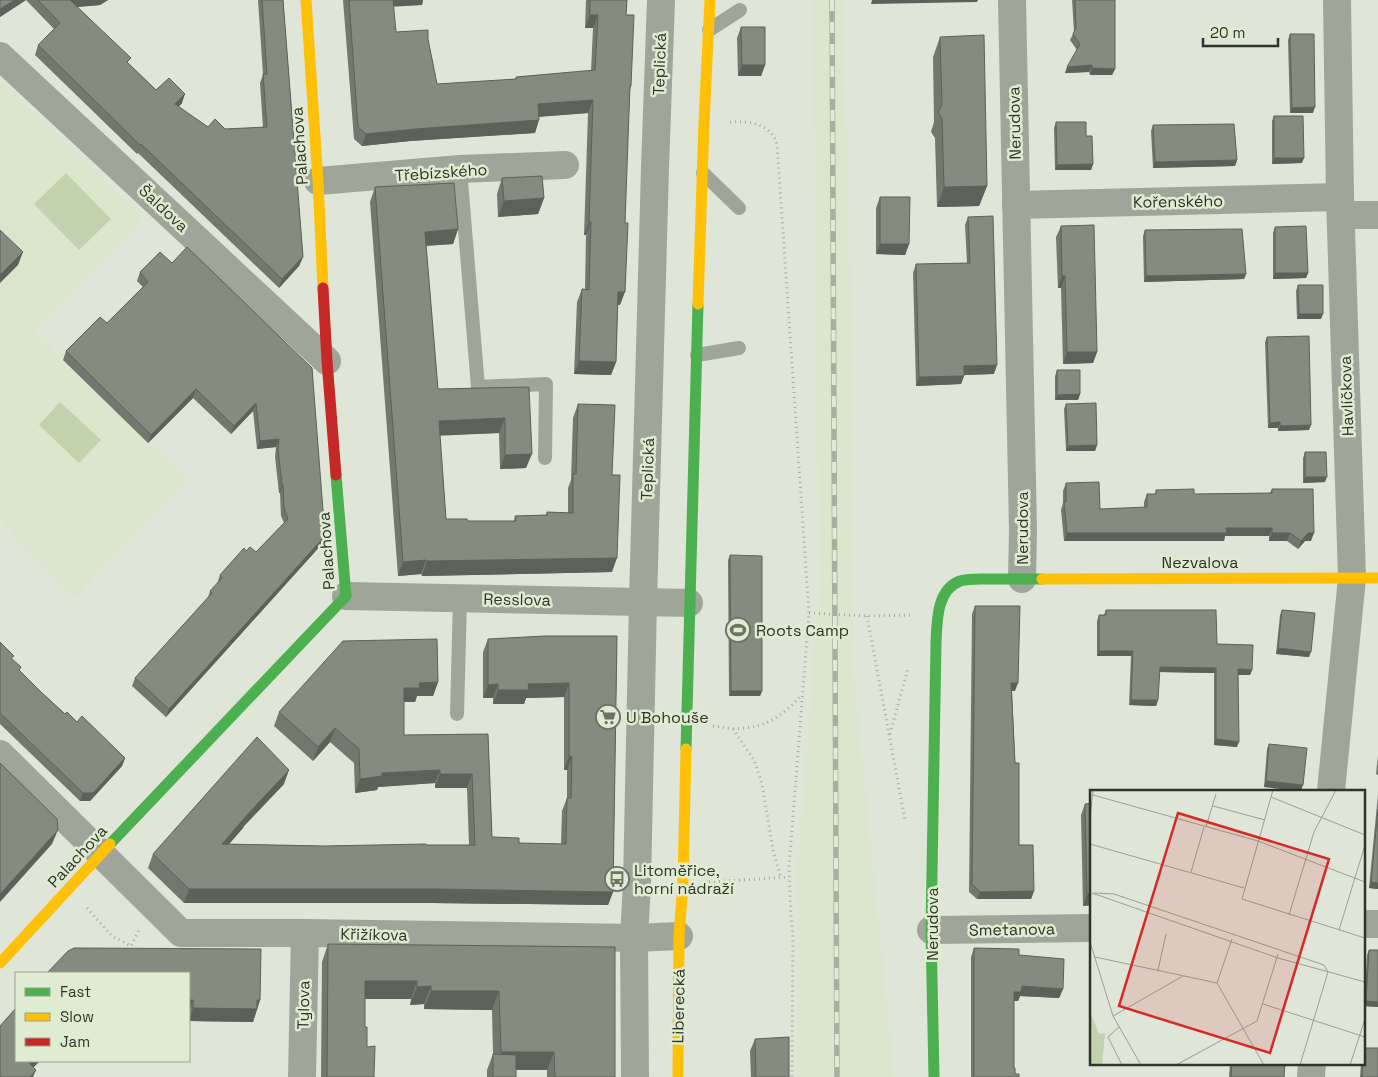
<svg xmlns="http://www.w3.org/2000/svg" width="1378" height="1077" viewBox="0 0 1378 1077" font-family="'Space Grotesk',sans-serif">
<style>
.built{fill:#dbe6cd}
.garden{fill:#c2d2ae}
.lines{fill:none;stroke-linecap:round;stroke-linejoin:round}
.path{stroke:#a5aa9f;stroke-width:3;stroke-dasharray:1 4;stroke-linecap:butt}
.lane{stroke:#9fa598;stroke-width:14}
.street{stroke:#9fa598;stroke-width:28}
.fast{stroke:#4caf50;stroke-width:11}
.slow{stroke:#ffc107;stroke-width:11}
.jam{stroke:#c62828;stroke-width:11}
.rail-casing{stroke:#a8aea1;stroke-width:5.5}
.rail{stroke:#e0ecd1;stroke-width:4;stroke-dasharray:11;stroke-linecap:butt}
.wall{fill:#72786d}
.shaded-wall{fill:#5d6159}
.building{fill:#858b7f;stroke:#5d6159}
.labels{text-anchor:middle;stroke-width:5;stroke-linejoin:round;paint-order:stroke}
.street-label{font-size:16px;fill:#2f3429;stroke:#e0ecd1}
.poi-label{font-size:16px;fill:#2f3429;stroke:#e0ecd1;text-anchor:start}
.inset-road{fill:none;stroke:#999f91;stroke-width:1}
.view{fill:#d62828;fill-opacity:0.15;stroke:#d62828;stroke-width:2.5}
.inset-edge{fill:none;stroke:#2f3429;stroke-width:2.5}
</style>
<rect width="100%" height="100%" fill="#dfe6d7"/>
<g class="built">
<path d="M 813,0 L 843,0 L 850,278 L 853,668 L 894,1077 L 797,1077 L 797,877 L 819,590 Z"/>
<path d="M 0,80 L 144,217 L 35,332 L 187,480 L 75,597 L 0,521 Z"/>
</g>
<g class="garden">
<path d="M 66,173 L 111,219 L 79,250 L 34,204 Z"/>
<path d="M 60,402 L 101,440 L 79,463 L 39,425 Z"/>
</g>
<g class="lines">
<g class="path">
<path d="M 730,122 C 750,121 770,123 777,144 L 809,613 L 789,867 L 791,917 L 793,934 L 792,1077"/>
<path d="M 809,613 L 867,616 L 912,615"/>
<path d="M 867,616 L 905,820"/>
<path d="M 713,726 L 733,729 L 754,760 L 762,784 L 773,850 L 781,878"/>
<path d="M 733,729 C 741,728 750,728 757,726 C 775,721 789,709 802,695"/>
<path d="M 890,734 L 908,668"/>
<path d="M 709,882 L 789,877"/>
<path d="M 87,908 L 112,936 L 131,946 L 140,928"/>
</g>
<g class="lane">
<path d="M 709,30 L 740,10"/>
<path d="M 460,169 L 478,387 L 546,384 L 545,458"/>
<path d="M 703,173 L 739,208"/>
<path d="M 697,355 L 739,348"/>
<path d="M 457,714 L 460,598"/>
</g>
<g class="street">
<path d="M 1012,0 L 1023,530 L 1022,579"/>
<path d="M 0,56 L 327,361"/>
<path d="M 318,181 L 460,169 L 565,165"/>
<path d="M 1016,205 L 1340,197"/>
<path d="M 1341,215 L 1378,215"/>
<path d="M 346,596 L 689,603"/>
<path d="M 0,754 L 181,933 L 305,933 L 634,938 L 679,936"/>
<path d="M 1331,791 L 1352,578 L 1340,197 L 1337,0"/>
<path d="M 1364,924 L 1378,924"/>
<path d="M 931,930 L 1092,928"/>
<path d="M 302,1077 L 305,933"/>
<path d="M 635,1077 L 634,938 L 637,883 L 643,601 L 655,168 L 661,0"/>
<path d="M 1311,1077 L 1312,1063"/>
</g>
<g class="fast">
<path d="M 686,749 L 698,304"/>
<path d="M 110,844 L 346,596 L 336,475"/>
<path d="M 934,1077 L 931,930 L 936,643 C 937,623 936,590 960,581 C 970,578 981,579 991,579 C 1008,579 1025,579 1042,579"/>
</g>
<g class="slow">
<path d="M 306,0 L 318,181 L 323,288"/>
<path d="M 698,304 L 704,123 L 710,0"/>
<path d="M 1042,579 L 1378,578"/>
<path d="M 0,963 L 110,844"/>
<path d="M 678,1077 L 679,936 L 683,883 L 686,749"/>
</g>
<path class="jam" d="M 323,288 L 327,361 L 336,475"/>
<defs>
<path id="rail" d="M 832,0 L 837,1077"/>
</defs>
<use href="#rail" class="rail-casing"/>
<use href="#rail" class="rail"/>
</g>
<g class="wall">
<path d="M 0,0 L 108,0 L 100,5 L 77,7 L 129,64 L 156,90 L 182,103 L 179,107 L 208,127 L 225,129 L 263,128 L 260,83 L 263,75 L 258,0 L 283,0 L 303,257 L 299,266 L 279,288 L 138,153 L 137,154 L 35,55 L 38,45 L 54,29 L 26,0 L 0,17 Z"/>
<path d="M 343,0 L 423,0 L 422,5 L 393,6 L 396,32 L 428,39 L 437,84 L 516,79 L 516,77 L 591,71 L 593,28 L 585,28 L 586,0 L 627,0 L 626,15 L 631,86 L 630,90 L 620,305 L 618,305 L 616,362 L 611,375 L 574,374 L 577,302 L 582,289 L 585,289 L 586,235 L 584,235 L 588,113 L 539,117 L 535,133 L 410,141 L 362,146 L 354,139 Z"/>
<path d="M 1072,0 L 1115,0 L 1115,69 L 1112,75 L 1090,75 L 1089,72 L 1065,73 L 1077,50 L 1070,40 L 1074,32 Z"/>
<path d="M 741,27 L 765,65 L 761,76 L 738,76 L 737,38 Z"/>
<path d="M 1290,34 L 1313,113 L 1290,113 L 1288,40 Z"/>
<path d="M 940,37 L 987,186 L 979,206 L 937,207 L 935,138 L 931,132 L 934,122 L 933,57 Z"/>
<path d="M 1274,116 L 1302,163 L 1272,164 L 1272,121 Z"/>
<path d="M 1056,122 L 1086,136 L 1093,164 L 1091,170 L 1055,170 L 1054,128 Z"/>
<path d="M 1153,125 L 1237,160 L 1235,166 L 1153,168 L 1151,131 Z"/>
<path d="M 502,178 L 544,198 L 538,214 L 498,217 L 497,194 Z"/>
<path d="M 375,187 L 458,229 L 453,244 L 426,246 L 438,389 L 529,387 L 526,468 L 500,469 L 499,433 L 440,435 L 446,519 L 468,521 L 514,521 L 515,516 L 546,515 L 547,512 L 568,513 L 568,488 L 571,480 L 573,418 L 578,404 L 612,475 L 612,572 L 422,576 L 421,574 L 398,576 L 370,202 Z"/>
<path d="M 880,197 L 909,244 L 905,255 L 876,254 L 876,208 Z"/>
<path d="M 968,217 L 994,374 L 964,375 L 961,384 L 916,386 L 913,273 L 916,264 L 967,263 L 965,225 Z"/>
<path d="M 1061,226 L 1097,352 L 1093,363 L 1063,364 L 1061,288 L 1058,288 L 1056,237 Z"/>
<path d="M 1275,227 L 1308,273 L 1306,278 L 1273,279 L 1273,233 Z"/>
<path d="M 1145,230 L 1246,274 L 1244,279 L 1144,282 L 1143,236 Z"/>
<path d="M 172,263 L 312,368 L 322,544 L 166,717 L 132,686 L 135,678 L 208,598 L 210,591 L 217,584 L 220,575 L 246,551 L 256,552 L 284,523 L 281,516 L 280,493 L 279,493 L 275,457 L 276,447 L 257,449 L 253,411 L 231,434 L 193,398 L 148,443 L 63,360 L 66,351 L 107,323 L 143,287 L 137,281 L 140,272 Z"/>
<path d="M 1298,285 L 1321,319 L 1297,319 L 1296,291 Z"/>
<path d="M 1267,337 L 1309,430 L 1278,431 L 1278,428 L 1268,428 L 1265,342 Z"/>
<path d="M 1057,370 L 1080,394 L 1078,400 L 1055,400 L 1055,376 Z"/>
<path d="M 1066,404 L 1097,445 L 1095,451 L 1066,451 L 1064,409 Z"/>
<path d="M 1305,452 L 1325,482 L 1303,483 L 1303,458 Z"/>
<path d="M 1066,483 L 1100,509 L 1144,508 L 1144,502 L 1147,494 L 1155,494 L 1156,490 L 1194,494 L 1270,493 L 1272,489 L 1311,541 L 1305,541 L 1298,549 L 1287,541 L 1269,541 L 1269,536 L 1225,536 L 1224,541 L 1064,541 L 1061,510 L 1063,503 L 1063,491 Z"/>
<path d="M 730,555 L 762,691 L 760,696 L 729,696 L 728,560 Z"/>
<path d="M 975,606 L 1015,691 L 1012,691 L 1019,845 L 1034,891 L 1031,899 L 977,899 L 969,892 L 972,614 Z"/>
<path d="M 1106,610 L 1217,644 L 1252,670 L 1250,675 L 1238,675 L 1237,747 L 1214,745 L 1214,673 L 1159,672 L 1158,700 L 1156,706 L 1129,705 L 1131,656 L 1097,656 L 1097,621 L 1099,615 L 1104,615 Z"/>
<path d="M 1282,610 L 1309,657 L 1276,654 L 1280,615 Z"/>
<path d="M 617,636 L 613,892 L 608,905 L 432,903 L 184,903 L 148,868 L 153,854 L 284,784 L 244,826 L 243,828 L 229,844 L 324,846 L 469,845 L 467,788 L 435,788 L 435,783 L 378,787 L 377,790 L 355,793 L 354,763 L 330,742 L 313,761 L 274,726 L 279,712 L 438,682 L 433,696 L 417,696 L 415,702 L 404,702 L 404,735 L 488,734 L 492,837 L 519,843 L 561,844 L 562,811 L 567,798 L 567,770 L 564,770 L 564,697 L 526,698 L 524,704 L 493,704 L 493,698 L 483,698 L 483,652 L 488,639 Z"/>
<path d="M 0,642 L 20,671 L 41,692 L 65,714 L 77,722 L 125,758 L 122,766 L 90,801 L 80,801 L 0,724 Z"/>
<path d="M 1269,744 L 1301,791 L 1264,787 L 1267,749 Z"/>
<path d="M 1378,755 L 1378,775 L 1376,774 Z"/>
<path d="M 1378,794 L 1378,889 L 1369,888 Z"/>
<path d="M 1085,804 L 1092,905 L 1083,906 L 1081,815 Z"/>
<path d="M 328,944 L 615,947 L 615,1077 L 547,1077 L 547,1070 L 516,1070 L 516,1077 L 487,1077 L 487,1070 L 493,1054 L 492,1010 L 424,1009 L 424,1004 L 410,1005 L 411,999 L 365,999 L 365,1027 L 367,1047 L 374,1077 L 321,1077 L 322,962 Z"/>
<path d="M 974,948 L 1019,955 L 1063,989 L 1059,998 L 1020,996 L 1018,1001 L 1014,1001 L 1014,1068 L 1015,1074 L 1019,1077 L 971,1077 L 971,957 Z"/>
<path d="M 1369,950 L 1378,1007 L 1364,1006 L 1367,955 Z"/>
<path d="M 189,973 L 260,1000 L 253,1022 L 189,1021 Z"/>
<path d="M 755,1039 L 789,1077 L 751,1077 L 750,1051 Z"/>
<path d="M 1230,1063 L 1285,1063 L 1284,1077 L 1229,1077 Z"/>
<path d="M 1361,1063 L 1364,1063 L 1378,1077 L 1360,1077 Z"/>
</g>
<g class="shaded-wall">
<path d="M 15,0 L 26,0 L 0,17 L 0,9 Z"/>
<path d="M 69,0 L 108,0 L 100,5 L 66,8 Z"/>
<path d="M 390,0 L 423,0 L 422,5 L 388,7 Z"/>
<path d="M 872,0 L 978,0 L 977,2 L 871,4 Z"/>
<path d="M 590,15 L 598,15 L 593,28 L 585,28 Z"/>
<path d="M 742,65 L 765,65 L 761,76 L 738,76 Z"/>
<path d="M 1092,65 L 1089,72 L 1065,73 L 1067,67 Z"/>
<path d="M 1092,68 L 1115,69 L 1112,75 L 1090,75 Z"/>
<path d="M 185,94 L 182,103 L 172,113 L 175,104 Z"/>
<path d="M 593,100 L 588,113 L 533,117 L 538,104 Z"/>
<path d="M 1315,107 L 1313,113 L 1290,113 L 1292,108 Z"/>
<path d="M 539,120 L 535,133 L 410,141 L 362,146 L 366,134 L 415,129 Z"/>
<path d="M 1274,158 L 1304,158 L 1302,163 L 1272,164 Z"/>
<path d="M 1237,160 L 1235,166 L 1153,168 L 1155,162 Z"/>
<path d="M 1093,164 L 1091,170 L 1055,170 L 1057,165 Z"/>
<path d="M 987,186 L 979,206 L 937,207 L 944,187 Z"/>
<path d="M 544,198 L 538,214 L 498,217 L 504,201 Z"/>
<path d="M 589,222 L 591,222 L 586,235 L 584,235 Z"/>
<path d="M 458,229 L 453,244 L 420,246 L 425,232 Z"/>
<path d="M 880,244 L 909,244 L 905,255 L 876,254 Z"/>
<path d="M 23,252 L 18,265 L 0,283 L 0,275 Z"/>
<path d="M 303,257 L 299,266 L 279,288 L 282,279 Z"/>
<path d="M 1275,273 L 1308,273 L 1306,278 L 1273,279 Z"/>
<path d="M 1246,274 L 1244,279 L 1144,282 L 1146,276 Z"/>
<path d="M 1062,276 L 1065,276 L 1061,288 L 1058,288 Z"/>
<path d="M 618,292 L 625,292 L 620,305 L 614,304 Z"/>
<path d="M 1299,314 L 1323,314 L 1321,319 L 1297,319 Z"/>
<path d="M 1067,352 L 1097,352 L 1093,363 L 1063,364 Z"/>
<path d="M 579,361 L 616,362 L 611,375 L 574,374 Z"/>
<path d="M 997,365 L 994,374 L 960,375 L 964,366 Z"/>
<path d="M 964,376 L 961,384 L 916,386 L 919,377 Z"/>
<path d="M 196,389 L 193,398 L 148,443 L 151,435 Z"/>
<path d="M 1080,394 L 1078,400 L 1055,400 L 1057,395 Z"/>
<path d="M 256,403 L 253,411 L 231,434 L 234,426 Z"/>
<path d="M 505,418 L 499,433 L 433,436 L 439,421 Z"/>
<path d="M 1280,422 L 1278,428 L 1268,428 L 1270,423 Z"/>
<path d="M 1311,425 L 1309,430 L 1278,431 L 1280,426 Z"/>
<path d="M 279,439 L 276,447 L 257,449 L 260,441 Z"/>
<path d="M 1097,445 L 1095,451 L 1066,451 L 1068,446 Z"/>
<path d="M 532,454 L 526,468 L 500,469 L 505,455 Z"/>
<path d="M 1305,477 L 1327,477 L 1325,482 L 1303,483 Z"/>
<path d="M 282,485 L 283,485 L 280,493 L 279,493 Z"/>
<path d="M 1226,528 L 1272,528 L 1269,536 L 1225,536 L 1224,541 L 1064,541 L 1067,533 Z"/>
<path d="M 1272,533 L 1290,533 L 1287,541 L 1269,541 Z"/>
<path d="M 1308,533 L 1314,533 L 1311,541 L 1305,541 L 1298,549 L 1301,541 Z"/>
<path d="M 325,536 L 322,544 L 166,717 L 169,709 Z"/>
<path d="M 617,558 L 612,572 L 422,576 L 427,561 Z"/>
<path d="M 426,560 L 421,574 L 398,576 L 403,562 Z"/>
<path d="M 1278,648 L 1311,652 L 1309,657 L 1276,654 Z"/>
<path d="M 1099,651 L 1133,651 L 1131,656 L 1097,656 Z"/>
<path d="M 1160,667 L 1216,668 L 1214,673 L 1158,672 Z"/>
<path d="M 1238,669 L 1252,670 L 1250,675 L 1236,675 Z"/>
<path d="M 438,682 L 433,696 L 417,696 L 415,702 L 399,702 L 404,688 L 419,683 Z"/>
<path d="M 569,683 L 564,697 L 526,698 L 524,704 L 493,704 L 498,690 L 528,684 Z"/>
<path d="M 1011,683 L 1018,683 L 1015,691 L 1008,691 Z"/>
<path d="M 498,684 L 493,698 L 483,698 L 488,685 Z"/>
<path d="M 731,691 L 762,691 L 760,696 L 729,696 Z"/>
<path d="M 1131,700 L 1158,700 L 1156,706 L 1129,705 Z"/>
<path d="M 335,728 L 330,742 L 313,761 L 318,747 Z"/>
<path d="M 1216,739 L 1239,742 L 1237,747 L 1214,745 Z"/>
<path d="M 569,756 L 572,757 L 567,770 L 564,770 Z"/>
<path d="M 125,758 L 122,766 L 90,801 L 80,801 L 83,793 Z"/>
<path d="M 289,770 L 284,784 L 244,826 L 243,828 L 217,858 L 222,844 L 248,814 Z"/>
<path d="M 440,770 L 435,783 L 378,787 L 377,790 L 355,793 L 360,779 L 382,773 Z"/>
<path d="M 440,774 L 472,774 L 467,788 L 435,788 Z"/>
<path d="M 1266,781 L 1303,785 L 1301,791 L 1264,787 Z"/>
<path d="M 58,830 L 52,844 L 0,902 L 0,894 Z"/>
<path d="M 1371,882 L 1378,883 L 1378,889 L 1369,888 Z"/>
<path d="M 189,889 L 437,889 L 613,892 L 608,905 L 432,903 L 184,903 Z"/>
<path d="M 1034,891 L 1031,899 L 977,899 L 980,892 Z"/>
<path d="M 1087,894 L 1092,894 L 1092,905 L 1083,906 Z"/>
<path d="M 365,981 L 417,981 L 411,999 L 359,999 Z"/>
<path d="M 431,986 L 424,1004 L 410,1005 L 417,987 Z"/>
<path d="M 1022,986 L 1063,989 L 1059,998 L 1020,996 L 1018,1001 L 1010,1001 L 1014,992 Z"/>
<path d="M 431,991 L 499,991 L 492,1010 L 424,1009 Z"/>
<path d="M 189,1000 L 193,1000 L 189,1012 Z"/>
<path d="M 257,1000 L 260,1000 L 253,1022 L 189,1021 L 193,1008 Z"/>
<path d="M 1366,1001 L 1378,1002 L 1378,1007 L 1364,1006 Z"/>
<path d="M 501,1052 L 554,1052 L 547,1070 L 494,1070 Z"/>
<path d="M 32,1061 L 40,1061 L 25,1076 L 29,1063 Z"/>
<path d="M 36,1070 L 33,1077 L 30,1077 Z"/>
</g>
<g class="building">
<path d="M 0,0 L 15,0 L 0,9 Z"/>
<path d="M 38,0 L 70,0 L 131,58 L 127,62 L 156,90 L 169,78 L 185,94 L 175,104 L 208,127 L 215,119 L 225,129 L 267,127 L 263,74 L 267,74 L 262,0 L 283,0 L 303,257 L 282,279 L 141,144 L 140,145 L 38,45 L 60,23 Z"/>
<path d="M 349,0 L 393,0 L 396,32 L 428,30 L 428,39 L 437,84 L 516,79 L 516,77 L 595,70 L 598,15 L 590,15 L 590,0 L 627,0 L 626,15 L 634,15 L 631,86 L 630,85 L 625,223 L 628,223 L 625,292 L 618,292 L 616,362 L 579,361 L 582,289 L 589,290 L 591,222 L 589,222 L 593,100 L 538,104 L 539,120 L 415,129 L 366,134 L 358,127 Z"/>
<path d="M 1075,0 L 1115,0 L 1115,69 L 1092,68 L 1092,65 L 1067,67 L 1080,44 L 1073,34 L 1076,28 Z"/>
<path d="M 741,27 L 765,27 L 765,65 L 742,65 Z"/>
<path d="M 1290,34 L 1314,34 L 1315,107 L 1292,108 Z"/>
<path d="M 984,35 L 987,186 L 944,187 L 942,118 L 938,112 L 942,105 L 940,37 Z"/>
<path d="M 1274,116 L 1303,116 L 1304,158 L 1274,158 Z"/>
<path d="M 1056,122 L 1086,122 L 1086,136 L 1092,136 L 1093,164 L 1057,165 Z"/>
<path d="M 1234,124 L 1237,160 L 1155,162 L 1153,125 Z"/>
<path d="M 542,176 L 544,198 L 504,201 L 502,178 Z"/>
<path d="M 454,183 L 458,229 L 425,232 L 438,389 L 529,387 L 532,454 L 505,455 L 505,418 L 439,421 L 446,519 L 467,519 L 468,521 L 516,521 L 515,516 L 547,515 L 547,512 L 573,513 L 573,474 L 576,474 L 578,404 L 615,405 L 612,475 L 620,475 L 617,558 L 427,561 L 426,560 L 403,562 L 375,187 Z"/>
<path d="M 880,197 L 910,197 L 909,244 L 880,244 Z"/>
<path d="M 993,216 L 997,365 L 964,366 L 964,376 L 919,377 L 916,264 L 970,263 L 968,217 Z"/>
<path d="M 1094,225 L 1097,352 L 1067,352 L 1065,276 L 1062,276 L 1061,226 Z"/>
<path d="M 1306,226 L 1308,273 L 1275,273 L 1275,227 Z"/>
<path d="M 1242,229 L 1246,274 L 1146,276 L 1145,230 Z"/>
<path d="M 0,230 L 23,252 L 0,275 Z"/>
<path d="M 187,247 L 312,368 L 325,536 L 169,709 L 135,678 L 212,593 L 210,591 L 222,578 L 220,575 L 244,548 L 246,551 L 250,547 L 256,552 L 288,519 L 284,508 L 283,485 L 282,485 L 278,449 L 279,439 L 260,441 L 256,403 L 234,426 L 196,389 L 151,435 L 66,351 L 100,317 L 107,323 L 148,282 L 140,272 L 160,252 L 172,263 Z"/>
<path d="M 1298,285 L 1323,285 L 1323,314 L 1299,314 Z"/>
<path d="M 1309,336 L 1311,425 L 1280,426 L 1280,422 L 1270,423 L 1267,337 Z"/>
<path d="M 1057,370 L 1080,370 L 1080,394 L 1057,395 Z"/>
<path d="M 1096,403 L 1097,445 L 1068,446 L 1066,404 Z"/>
<path d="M 1305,452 L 1326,452 L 1327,477 L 1305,477 Z"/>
<path d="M 1099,482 L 1100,509 L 1147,507 L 1147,494 L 1156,494 L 1156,490 L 1194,489 L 1194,494 L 1272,493 L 1272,489 L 1313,489 L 1314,533 L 1308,533 L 1301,541 L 1290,533 L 1272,533 L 1272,528 L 1226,528 L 1227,533 L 1067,533 L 1064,502 L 1066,502 L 1066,483 Z"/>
<path d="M 730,555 L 762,556 L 762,691 L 731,691 Z"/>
<path d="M 975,606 L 1020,606 L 1018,683 L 1011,683 L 1015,763 L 1019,763 L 1019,845 L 1033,845 L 1034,891 L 980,892 L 972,884 Z"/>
<path d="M 1106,610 L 1216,610 L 1217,644 L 1253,645 L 1252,670 L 1238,669 L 1239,742 L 1216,739 L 1216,668 L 1160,667 L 1158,700 L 1131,700 L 1133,651 L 1099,651 L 1099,615 L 1106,615 Z"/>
<path d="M 1282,610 L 1315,613 L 1311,652 L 1278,648 Z"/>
<path d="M 545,636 L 617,636 L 613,892 L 437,889 L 189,889 L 153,854 L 257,737 L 289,770 L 248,814 L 222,844 L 324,846 L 426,844 L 426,845 L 475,845 L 472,774 L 440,774 L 440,770 L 382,773 L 382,776 L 360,779 L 359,749 L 335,728 L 318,747 L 279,712 L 343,641 L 437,639 L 438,682 L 419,683 L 420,688 L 404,688 L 404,735 L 488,734 L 492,837 L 519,838 L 519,843 L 566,844 L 567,798 L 571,798 L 572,757 L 569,756 L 569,683 L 528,684 L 529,690 L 498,690 L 498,684 L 488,685 L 488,639 Z"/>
<path d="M 0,642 L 14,656 L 11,658 L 21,667 L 19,670 L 41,692 L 65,714 L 67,712 L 77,722 L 82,716 L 125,758 L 93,793 L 83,793 L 0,713 Z"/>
<path d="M 1269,744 L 1307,748 L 1303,785 L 1266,781 Z"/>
<path d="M 0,763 L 57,819 L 58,830 L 0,894 Z"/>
<path d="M 1092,803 L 1092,894 L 1087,894 L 1085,804 Z"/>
<path d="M 1378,809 L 1378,883 L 1371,882 Z"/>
<path d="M 328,944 L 615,947 L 615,1077 L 555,1077 L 554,1052 L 501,1052 L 499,991 L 431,991 L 431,986 L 417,987 L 417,981 L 365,981 L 365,1027 L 367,1027 L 367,1047 L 375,1046 L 374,1077 L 327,1077 Z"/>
<path d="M 74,948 L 261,949 L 260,1000 L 257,1000 L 257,1009 L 193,1008 L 193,1000 L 189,1000 L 189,973 L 47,973 L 68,951 Z"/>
<path d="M 974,948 L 1019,949 L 1019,955 L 1064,959 L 1063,989 L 1022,986 L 1021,992 L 1014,992 L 1014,1068 L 1015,1068 L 1015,1074 L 1019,1074 L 1019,1077 L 974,1077 Z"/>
<path d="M 1369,950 L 1378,950 L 1378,1002 L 1366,1001 Z"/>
<path d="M 16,1008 L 16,1061 L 32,1061 L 29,1063 L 36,1070 L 30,1077 L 0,1077 L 0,1026 Z"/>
<path d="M 789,1037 L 789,1077 L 756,1077 L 755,1039 Z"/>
<path d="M 1364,1048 L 1378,1048 L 1378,1077 L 1362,1077 L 1363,1063 L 1364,1063 Z"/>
<path d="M 493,1054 L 516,1055 L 516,1077 L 493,1077 Z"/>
<path d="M 1232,1063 L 1285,1063 L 1284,1077 L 1231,1077 Z"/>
</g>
<defs>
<symbol id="stadium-ring" viewBox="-11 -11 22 22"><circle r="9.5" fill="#e0ecd1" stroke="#6d7266" stroke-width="1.5"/><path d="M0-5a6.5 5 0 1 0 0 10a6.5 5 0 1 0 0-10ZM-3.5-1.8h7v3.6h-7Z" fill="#6d7266"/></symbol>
<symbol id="supermarket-ring" viewBox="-11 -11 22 22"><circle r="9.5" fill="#e0ecd1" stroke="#6d7266" stroke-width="1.5"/><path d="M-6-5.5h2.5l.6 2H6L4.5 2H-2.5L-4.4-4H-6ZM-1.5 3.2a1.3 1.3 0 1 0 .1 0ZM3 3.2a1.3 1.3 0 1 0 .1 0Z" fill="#6d7266"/></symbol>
<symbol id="bus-ring" viewBox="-11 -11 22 22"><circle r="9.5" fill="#e0ecd1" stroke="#6d7266" stroke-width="1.5"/><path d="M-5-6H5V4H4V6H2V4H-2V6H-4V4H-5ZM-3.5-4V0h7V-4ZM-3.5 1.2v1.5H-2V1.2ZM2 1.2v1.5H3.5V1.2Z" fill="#6d7266"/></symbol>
</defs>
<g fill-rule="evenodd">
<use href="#stadium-ring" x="724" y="616" width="28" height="28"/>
<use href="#supermarket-ring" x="594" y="703" width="28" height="28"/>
<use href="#bus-ring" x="603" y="865" width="28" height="28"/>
</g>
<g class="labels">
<g class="street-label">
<text transform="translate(659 64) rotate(-88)" y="6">Teplická</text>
<text transform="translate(1014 123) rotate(-91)" y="6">Nerudova</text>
<text transform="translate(299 146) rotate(-94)" y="6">Palachova</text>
<text transform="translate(441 172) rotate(-4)" y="6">Třebízského</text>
<text transform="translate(1178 201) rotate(-1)" y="6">Kořenského</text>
<text transform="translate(164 208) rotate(43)" y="6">Šaldova</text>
<text transform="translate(1346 396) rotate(-92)" y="6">Havlíčkova</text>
<text transform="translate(647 469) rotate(-88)" y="6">Teplická</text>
<text transform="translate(1022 528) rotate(-90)" y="6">Nerudova</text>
<text transform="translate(326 551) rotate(-94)" y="6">Palachova</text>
<text x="1200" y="568">Nezvalova</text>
<text transform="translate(517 599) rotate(1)" y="6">Resslova</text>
<text transform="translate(77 856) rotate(-47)" y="6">Palachova</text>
<text transform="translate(932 924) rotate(-90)" y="6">Nerudova</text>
<text transform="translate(1012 929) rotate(-1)" y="6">Smetanova</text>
<text transform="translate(374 934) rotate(1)" y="6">Křižíkova</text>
<text transform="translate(303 1005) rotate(-89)" y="6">Tylova</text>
<text transform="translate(678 1006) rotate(-89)" y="6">Liberecká</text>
</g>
<g class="poi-label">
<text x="756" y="636">Roots Camp</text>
<text x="626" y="723">U Bohouše</text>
<text x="634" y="876">Litoměřice,<tspan x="634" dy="18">horní nádraží</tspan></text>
</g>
</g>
<g transform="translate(1090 790)">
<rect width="275" height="275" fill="#dfe6d7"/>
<path d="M 0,221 L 9,244 L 15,243 L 12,275 L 0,275 Z" fill="#c2d2ae"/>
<path class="inset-road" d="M 183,0 L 152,109 L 275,148M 3,5 L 168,51 L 275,92M 181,7 L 275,45M 123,16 L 175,30M 0,28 L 3,0M 116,37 L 126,4M 0,54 L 154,98M 101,82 L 114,37M 2,103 L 188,168 L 275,192M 4,103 L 24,104 L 234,175 L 238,182M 199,125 L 224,42 L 246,0M 249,140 L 275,55M 0,152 L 23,226 L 51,275M 5,167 L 127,193 L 174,275M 68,180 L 76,144M 127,193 L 142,149M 173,214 L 275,247M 23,226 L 93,186M 29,237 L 18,247 L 32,275M 86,275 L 167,231 L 188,164M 210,275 L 238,182M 260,275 L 275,229"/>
<path class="view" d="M 88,23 L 239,69 L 180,263 L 29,216 Z"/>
<rect width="275" height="275" class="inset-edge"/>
</g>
<rect x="15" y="972" width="175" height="90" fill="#e0ecd1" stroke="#99a28e"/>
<rect x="25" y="988" width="25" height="8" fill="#4caf50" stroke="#99a28e"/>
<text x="60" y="997" font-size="15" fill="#2f3429">Fast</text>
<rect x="25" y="1013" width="25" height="8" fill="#ffc107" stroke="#99a28e"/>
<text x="60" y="1022" font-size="15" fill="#2f3429">Slow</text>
<rect x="25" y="1038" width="25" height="8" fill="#c62828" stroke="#99a28e"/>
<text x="60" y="1047" font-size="15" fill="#2f3429">Jam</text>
<path d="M1203 38v8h75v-8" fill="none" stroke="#2f3429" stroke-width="2.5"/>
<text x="1210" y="38" font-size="15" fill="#2f3429" stroke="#e0ecd1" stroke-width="4" paint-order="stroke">20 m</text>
</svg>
